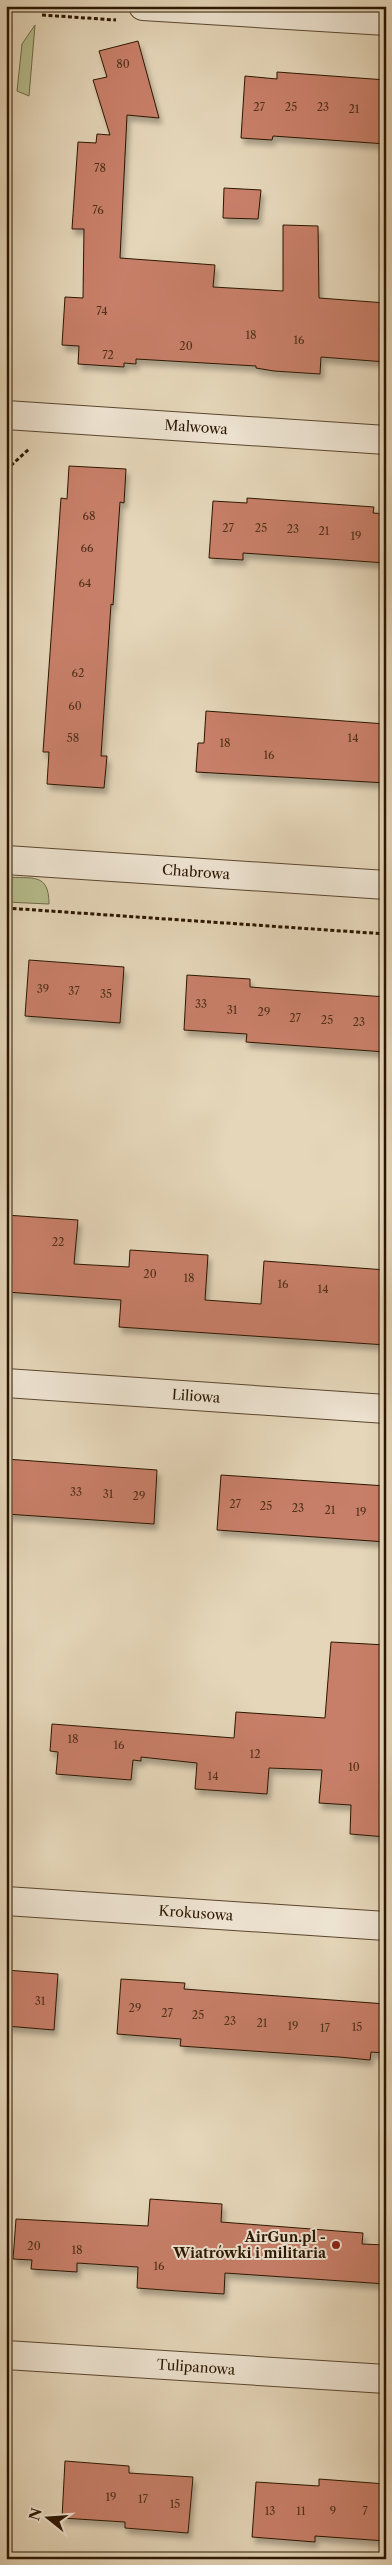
<svg xmlns="http://www.w3.org/2000/svg" width="392" height="2565" viewBox="0 0 392 2565" font-family="'Libre Caslon Text',serif">
<style>
.green{fill:#b6bd8e;stroke:#706a47}
.building{fill:#c87f69;stroke:#2b1600;filter:url(#shadow)}
.lines{fill:none;stroke-linecap:round;stroke-linejoin:round}
.minor-casing{stroke:#5a462e;stroke-width:30}
.path{stroke:#2b1600;stroke-width:3;stroke-dasharray:4 2.5;stroke-linecap:butt}
.minor{stroke:#eee4d2;stroke-width:28}
.poi-dot{fill:#8f2418;stroke:#eee4d2;stroke-width:2}
.labels{text-anchor:middle;stroke-width:4;stroke-linejoin:round;paint-order:stroke}
.number-label{font-size:11px;fill:#52301a}
.street-label{font-size:14px;fill:#2b1600;stroke:#eee4d2}
.poi-label{font-size:14px;font-weight:bold;fill:#2b1600;stroke:#eee4d2;text-anchor:end}
</style>
<defs>
<filter id="shadow"><feDropShadow dx="3" dy="5.5" stdDeviation="2.5" flood-color="#0004"/></filter>
</defs>
<rect width="100%" height="100%" fill="#e5d6b9"/>
<filter id="stains"><feTurbulence type="fractalNoise" baseFrequency=".004" numOctaves="4"/><feColorMatrix values="0 0 0 0 .2 0 0 0 0 .09 0 0 0 0 .02 0 0 0 .5 -.17"/></filter>
<radialGradient id="worn" r=".72"><stop offset=".6" stop-color="#630" stop-opacity="0"/><stop offset="1" stop-color="#630" stop-opacity=".3"/></radialGradient>
<g class="green">
<path d="M 35,25 L 29,96 L 17,91 L 22,44 Z"/>
<path d="M 6,877 C 32,879 49,872 49,904 L 6,902 Z"/>
</g>
<g class="building">
<path d="M 138,41 L 159,118 L 127,115 L 120,258 L 215,265 L 213,287 L 283,291 L 283,225 L 318,226 L 319,298 L 386,303 L 386,362 L 321,357 L 320,374 L 274,371 L 256,368 L 256,366 L 136,359 L 136,364 L 124,363 L 124,367 L 78,364 L 79,346 L 62,345 L 65,297 L 83,298 L 84,229 L 72,229 L 78,142 L 96,143 L 97,134 L 110,135 L 93,80 L 107,77 L 99,51 Z"/>
<path d="M 277,72 L 386,80 L 386,144 L 273,136 L 272,140 L 241,138 L 245,76 L 277,79 Z"/>
<path d="M 224,188 L 261,190 L 258,219 L 223,218 Z"/>
<path d="M 69,466 L 126,469 L 124,503 L 120,502 L 113,605 L 111,604 L 101,756 L 107,756 L 104,788 L 47,784 L 49,752 L 43,752 L 61,498 L 67,499 Z"/>
<path d="M 247,498 L 374,507 L 373,513 L 386,514 L 386,563 L 243,553 L 243,560 L 209,558 L 213,501 L 247,503 Z"/>
<path d="M 206,711 L 386,724 L 386,783 L 196,772 L 198,743 L 204,743 Z"/>
<path d="M 29,960 L 124,967 L 120,1023 L 25,1016 Z"/>
<path d="M 187,975 L 250,979 L 250,987 L 386,997 L 386,1052 L 246,1042 L 247,1034 L 184,1030 Z"/>
<path d="M 6,1215 L 78,1220 L 74,1264 L 129,1267 L 130,1250 L 208,1255 L 205,1300 L 261,1304 L 264,1261 L 386,1270 L 386,1345 L 119,1327 L 121,1300 L 6,1292 Z"/>
<path d="M 6,1459 L 157,1470 L 154,1524 L 6,1514 Z"/>
<path d="M 221,1475 L 386,1486 L 386,1542 L 217,1530 Z"/>
<path d="M 331,1642 L 386,1645 L 386,1837 L 350,1834 L 351,1805 L 319,1803 L 322,1770 L 269,1768 L 267,1794 L 195,1789 L 197,1763 L 141,1757 L 141,1761 L 133,1760 L 131,1780 L 56,1774 L 58,1752 L 50,1751 L 52,1724 L 234,1738 L 236,1712 L 325,1718 Z"/>
<path d="M 6,1970 L 58,1974 L 54,2030 L 6,2026 Z"/>
<path d="M 121,1979 L 185,1983 L 184,1989 L 386,2004 L 386,2053 L 371,2052 L 370,2060 L 339,2057 L 180,2046 L 181,2039 L 117,2034 Z"/>
<path d="M 150,2199 L 222,2204 L 221,2222 L 363,2233 L 362,2244 L 386,2245 L 386,2284 L 225,2273 L 224,2294 L 178,2291 L 137,2288 L 138,2267 L 77,2263 L 77,2272 L 31,2269 L 32,2260 L 13,2259 L 16,2219 L 148,2226 Z"/>
<path d="M 65,2461 L 129,2466 L 129,2473 L 193,2477 L 188,2533 L 125,2528 L 125,2522 L 62,2518 Z"/>
<path d="M 319,2479 L 386,2484 L 386,2541 L 315,2536 L 315,2542 L 252,2537 L 256,2482 L 319,2486 Z"/>
</g>
<g class="lines">
<defs>
<g id="minor">
<path d="M 143,6 L 386,21"/>
<path d="M 6,415 L 386,440"/>
<path d="M 6,860 L 386,885"/>
<path d="M 6,1383 L 386,1409"/>
<path d="M 6,1901 L 386,1926"/>
<path d="M 6,2355 L 386,2379"/>
</g>
</defs>
<use href="#minor" class="minor-casing"/>
<g class="path">
<path d="M 42,15 L 116,20"/>
<path d="M 6,470 L 29,449"/>
<path d="M 6,908 L 386,934"/>
</g>
<use href="#minor" class="minor"/>
</g>
<circle class="poi-dot" cx="336" cy="2245" r="5"/>
<g class="labels">
<g class="number-label">
<text x="123" y="68">80</text>
<text x="259" y="111">27</text>
<text x="291" y="111">25</text>
<text x="323" y="111">23</text>
<text x="354" y="113">21</text>
<text x="100" y="172">78</text>
<text x="98" y="214">76</text>
<text x="102" y="315">74</text>
<text x="251" y="339">18</text>
<text x="299" y="344">16</text>
<text x="186" y="350">20</text>
<text x="108" y="359">72</text>
<text x="89" y="520">68</text>
<text x="228" y="532">27</text>
<text x="261" y="532">25</text>
<text x="293" y="533">23</text>
<text x="324" y="535">21</text>
<text x="356" y="540">19</text>
<text x="87" y="552">66</text>
<text x="85" y="587">64</text>
<text x="78" y="677">62</text>
<text x="75" y="710">60</text>
<text x="73" y="742">58</text>
<text x="353" y="742">14</text>
<text x="225" y="747">18</text>
<text x="269" y="759">16</text>
<text x="43" y="993">39</text>
<text x="74" y="995">37</text>
<text x="106" y="998">35</text>
<text x="201" y="1008">33</text>
<text x="232" y="1014">31</text>
<text x="264" y="1016">29</text>
<text x="295" y="1022">27</text>
<text x="327" y="1024">25</text>
<text x="359" y="1026">23</text>
<text x="58" y="1246">22</text>
<text x="150" y="1278">20</text>
<text x="189" y="1282">18</text>
<text x="283" y="1288">16</text>
<text x="323" y="1293">14</text>
<text x="76" y="1496">33</text>
<text x="108" y="1498">31</text>
<text x="139" y="1500">29</text>
<text x="235" y="1508">27</text>
<text x="266" y="1510">25</text>
<text x="298" y="1512">23</text>
<text x="330" y="1514">21</text>
<text x="361" y="1516">19</text>
<text x="73" y="1743">18</text>
<text x="119" y="1749">16</text>
<text x="255" y="1758">12</text>
<text x="354" y="1771">10</text>
<text x="213" y="1780">14</text>
<text x="40" y="2005">31</text>
<text x="135" y="2012">29</text>
<text x="167" y="2017">27</text>
<text x="198" y="2019">25</text>
<text x="230" y="2025">23</text>
<text x="262" y="2027">21</text>
<text x="293" y="2030">19</text>
<text x="357" y="2031">15</text>
<text x="325" y="2032">17</text>
<text x="34" y="2250">20</text>
<text x="77" y="2254">18</text>
<text x="159" y="2270">16</text>
<text x="111" y="2501">19</text>
<text x="143" y="2503">17</text>
<text x="175" y="2508">15</text>
<text x="270" y="2515">13</text>
<text x="301" y="2515">11</text>
<text x="333" y="2515">9</text>
<text x="365" y="2515">7</text>
</g>
<g class="street-label">
<text transform="translate(196 427) rotate(4)" y="5">Malwowa</text>
<text transform="translate(196 872) rotate(4)" y="5">Chabrowa</text>
<text transform="translate(196 1396) rotate(4)" y="5">Liliowa</text>
<text transform="translate(196 1913) rotate(4)" y="5">Krokusowa</text>
<text transform="translate(196 2367) rotate(4)" y="5">Tulipanowa</text>
</g>
<g class="poi-label">
<text x="326" y="2242">AirGun.pl -<tspan x="326" dy="16">Wiatrówki i militaria</tspan></text>
</g>
</g>
<rect width="392" height="2565" fill="none" stroke="#e5d6b9" stroke-width="25"/>
<rect x="8" y="8" width="377" height="2550" fill="none" stroke="#2b1600" stroke-width="2.5"/>
<rect x="12" y="12" width="367" height="2540" fill="none" stroke="#2b1600"/>
<g transform="translate(48 2518) rotate(287)" stroke="#eee4d2" stroke-width="4" paint-order="stroke">
<path d="M0-4L9 19L0 12L-9 19Z" fill="#2b1600"/>
<text y="-8" font-size="14" font-weight="bold" text-anchor="middle" fill="#2b1600">N</text>
</g>
<rect width="100%" height="100%" filter="url(#stains)"/>
<rect width="100%" height="100%" fill="url(#worn)"/>
</svg>
